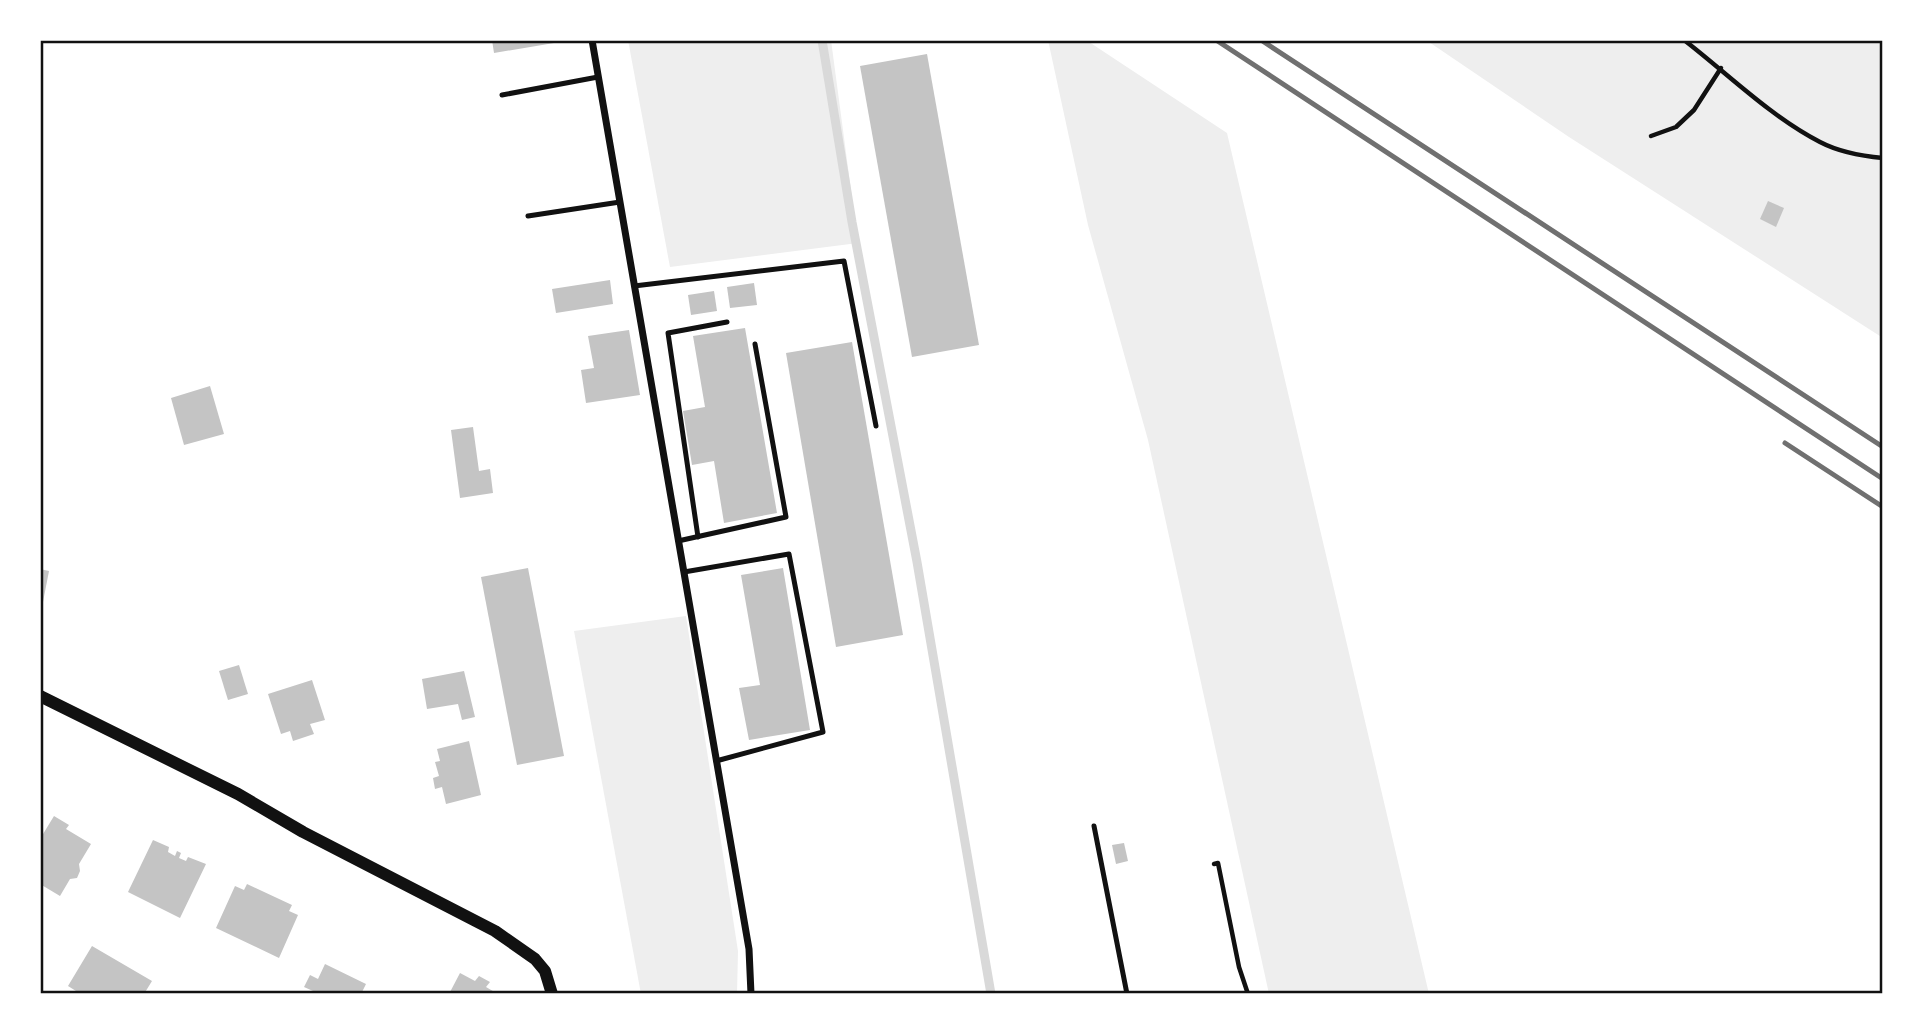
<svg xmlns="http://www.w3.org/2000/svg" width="1923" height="1034" viewBox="0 0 1923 1034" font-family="Overpass,sans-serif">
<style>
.green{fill:#eee}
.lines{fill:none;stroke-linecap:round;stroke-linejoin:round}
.stream{stroke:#d9d9d9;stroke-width:9}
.building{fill:#c4c4c4}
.path{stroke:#111;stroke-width:4.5}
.service{stroke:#111;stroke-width:5}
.minor{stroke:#111;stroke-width:7}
.tertiary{stroke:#111;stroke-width:12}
.rail{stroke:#707070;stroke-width:5}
.neatline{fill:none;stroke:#111;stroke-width:2.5}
</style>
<rect width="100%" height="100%" fill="#fff"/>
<g class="green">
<path d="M 628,40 L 831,40 L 858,243 L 670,267 Z"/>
<path d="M 1048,40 L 1086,40 L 1227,133 L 1429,994 L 1269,994 L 1148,440 L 1088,225 Z"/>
<path d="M 1426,40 L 1883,40 L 1883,338 L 1569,137 Z"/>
<path d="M 686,616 L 738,951 L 737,994 L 641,994 L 574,631 Z"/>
</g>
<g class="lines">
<path class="stream" d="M 822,40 L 852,222 L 917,562 L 991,994"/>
</g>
<g class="building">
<path d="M 492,40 L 553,40 L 554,43 L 494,53 Z"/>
<path d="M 927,54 L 979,345 L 912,357 L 860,66 Z"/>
<path d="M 1768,201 L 1784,208 L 1776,227 L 1760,219 Z"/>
<path d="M 610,280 L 613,304 L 556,313 L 552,289 Z"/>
<path d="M 754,283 L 757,305 L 730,308 L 727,287 Z"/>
<path d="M 714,291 L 717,311 L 691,315 L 688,295 Z"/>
<path d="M 745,328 L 777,513 L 724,523 L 714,461 L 692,465 L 683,411 L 705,407 L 693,336 Z"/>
<path d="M 629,330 L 640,395 L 586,403 L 581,370 L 594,368 L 588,336 Z"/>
<path d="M 852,342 L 903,635 L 836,647 L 786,353 Z"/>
<path d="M 210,386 L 224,434 L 184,445 L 171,398 Z"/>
<path d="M 473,427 L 479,471 L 490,469 L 493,493 L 460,498 L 451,430 Z"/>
<path d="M 528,568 L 564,756 L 517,765 L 481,577 Z"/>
<path d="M 783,568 L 810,730 L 749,740 L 739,688 L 760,685 L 741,575 Z"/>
<path d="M 40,569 L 49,571 L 42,607 L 40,607 Z"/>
<path d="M 239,665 L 248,694 L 228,700 L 219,671 Z"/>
<path d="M 464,671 L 475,717 L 462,720 L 458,704 L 427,709 L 422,679 Z"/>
<path d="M 312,680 L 325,720 L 310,724 L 314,734 L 293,741 L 290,731 L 281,734 L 268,694 Z"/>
<path d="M 469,741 L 481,795 L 446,804 L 442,787 L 435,789 L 433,778 L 439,776 L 435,762 L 440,761 L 437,749 Z"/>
<path d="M 54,816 L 69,825 L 66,829 L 91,844 L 79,864 L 80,871 L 77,878 L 70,879 L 60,896 L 40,884 L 40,839 Z"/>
<path d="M 153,840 L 169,847 L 168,852 L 175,856 L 177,851 L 181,853 L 179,858 L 186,861 L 188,857 L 206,864 L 180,918 L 128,892 Z"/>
<path d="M 1124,843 L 1128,861 L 1116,864 L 1112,845 Z"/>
<path d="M 247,884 L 292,905 L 289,911 L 298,915 L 279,958 L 216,928 L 235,886 L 244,890 Z"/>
<path d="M 92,946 L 152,981 L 144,994 L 74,994 L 76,991 L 68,986 Z"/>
<path d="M 325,964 L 366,984 L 361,994 L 311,994 L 313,991 L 304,987 L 310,975 L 318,979 Z"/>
<path d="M 460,973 L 475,981 L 479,976 L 490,982 L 486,987 L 498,994 L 449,994 Z"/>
</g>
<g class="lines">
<g class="path">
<path d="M 1684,40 C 1728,74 1770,116 1820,142 C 1839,152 1861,156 1883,158"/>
<path d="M 1651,136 L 1676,127 L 1694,110 L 1721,68"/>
<path d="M 1214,864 L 1218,863 L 1239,967 L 1248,994"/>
</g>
<g class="service">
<path d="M 502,95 L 598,77"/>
<path d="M 528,216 L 620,202"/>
<path d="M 634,286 L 844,261 L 876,426"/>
<path d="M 698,537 L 668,333 L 727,322"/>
<path d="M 678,541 L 786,517 L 755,344"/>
<path d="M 684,572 L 789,554 L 823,732 L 716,761"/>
<path d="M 1094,826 L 1127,994"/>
</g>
<path class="minor" d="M 592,40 L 749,949 L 751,994"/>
<path class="tertiary" d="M 40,696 L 238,794 L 303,832 L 495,931 L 535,959 L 545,971 L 552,994"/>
<g class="rail">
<path d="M 1216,40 L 1883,479"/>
<path d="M 1261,40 L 1883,447"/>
<path d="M 1785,443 L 1883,507"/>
</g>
</g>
<rect width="1923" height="1034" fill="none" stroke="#ffffff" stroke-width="84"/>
<rect x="42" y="42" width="1839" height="950" class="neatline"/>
</svg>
